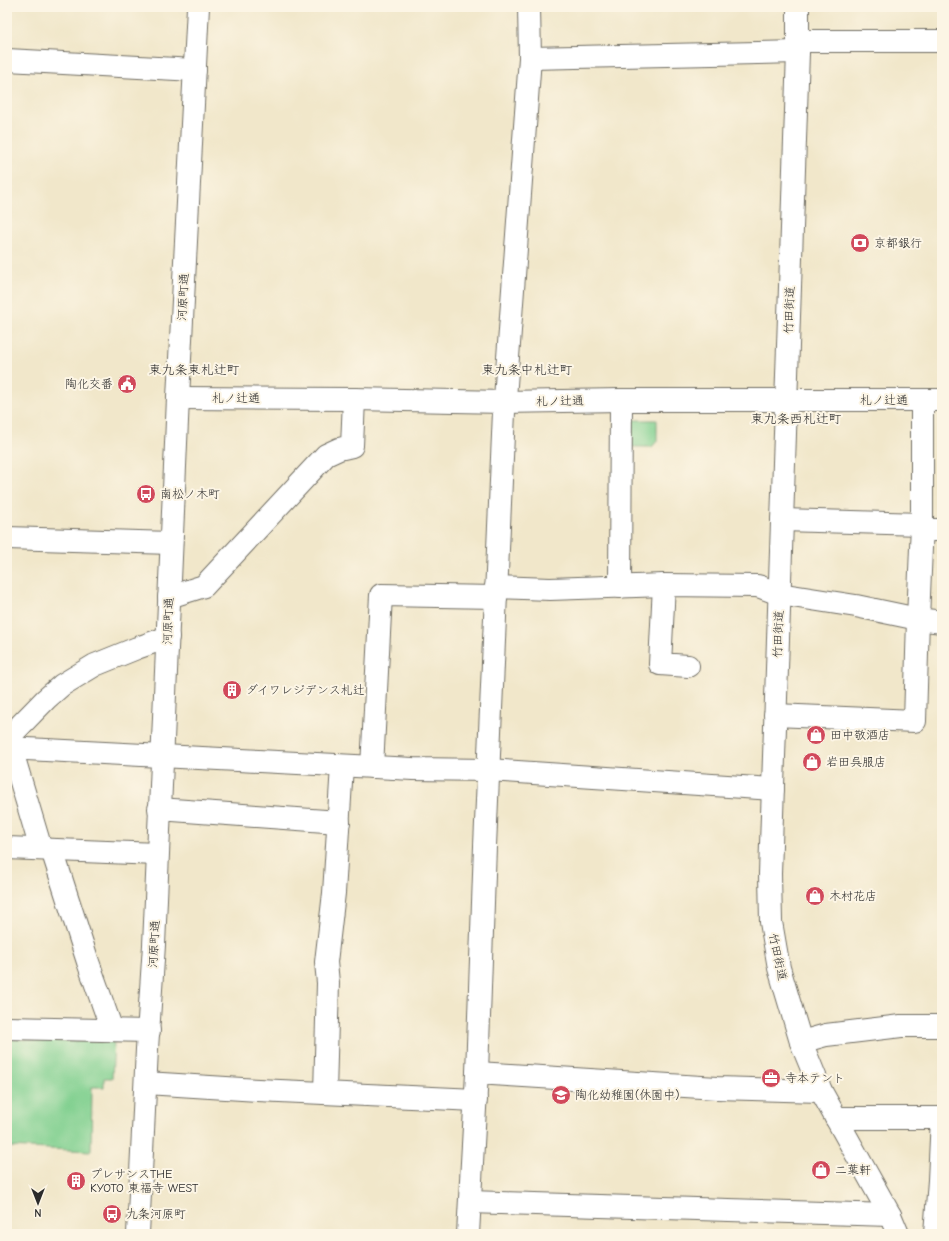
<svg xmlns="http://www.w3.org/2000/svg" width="949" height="1241" viewBox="0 0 949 1241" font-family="'Comic Neue','Klee One',sans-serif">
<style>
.green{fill:#81d090;stroke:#567e5e}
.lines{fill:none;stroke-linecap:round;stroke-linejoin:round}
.minor-casing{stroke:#706d63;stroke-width:24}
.major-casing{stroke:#706d63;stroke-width:24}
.highway-casing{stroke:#706d63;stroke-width:24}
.minor{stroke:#fff;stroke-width:22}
.major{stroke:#fff;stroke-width:22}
.highway{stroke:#fff;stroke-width:22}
.labels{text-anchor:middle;stroke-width:4;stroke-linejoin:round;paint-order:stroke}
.poi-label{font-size:12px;fill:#2b2b2b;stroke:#fcf5e5;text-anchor:start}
.street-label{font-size:12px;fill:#2b2b2b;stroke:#fcf5e5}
.neighbourhood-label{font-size:13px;fill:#2b2b2b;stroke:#fcf5e5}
</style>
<rect width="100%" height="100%" fill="#fcf5e5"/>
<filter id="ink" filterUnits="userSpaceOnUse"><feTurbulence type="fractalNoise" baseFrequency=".025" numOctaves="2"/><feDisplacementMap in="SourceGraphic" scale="8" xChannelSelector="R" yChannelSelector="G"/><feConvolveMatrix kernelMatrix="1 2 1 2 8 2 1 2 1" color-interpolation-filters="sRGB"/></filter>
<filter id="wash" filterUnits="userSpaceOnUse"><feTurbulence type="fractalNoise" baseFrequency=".012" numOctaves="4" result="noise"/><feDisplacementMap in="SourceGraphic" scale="16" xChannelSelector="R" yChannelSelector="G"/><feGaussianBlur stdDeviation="0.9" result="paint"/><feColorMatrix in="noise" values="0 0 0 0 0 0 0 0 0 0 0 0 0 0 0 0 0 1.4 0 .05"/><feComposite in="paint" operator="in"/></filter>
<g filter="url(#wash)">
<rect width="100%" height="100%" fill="#f1e7ca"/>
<g class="green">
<path d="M 623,420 L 657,420 L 657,441 L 652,447 L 623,447 Z"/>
<path d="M 7,1039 L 114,1042 L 112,1078 L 104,1078 L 104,1087 L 92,1087 L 91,1151 L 7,1147 Z"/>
</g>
</g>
<g filter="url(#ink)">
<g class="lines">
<defs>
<g id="minor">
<path d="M 798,41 L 942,41"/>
<path d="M 530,58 L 798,52"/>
<path d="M 7,60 L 195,70"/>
<path d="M 178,398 L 354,399 L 504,402 L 621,400 L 942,400"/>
<path d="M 782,520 L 922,524"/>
<path d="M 921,530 L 942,530"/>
<path d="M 7,538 L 171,543"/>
<path d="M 664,585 L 660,664 L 688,666"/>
<path d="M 496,587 L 550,589 L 664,585 L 757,586 L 761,587 L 779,594 L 856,606 L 918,619 L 942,622"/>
<path d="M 620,587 L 621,400"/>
<path d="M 169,597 L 204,586 L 326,455 L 339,449 L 352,446 L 354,399"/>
<path d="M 775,715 L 915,721 L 918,619 L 922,524 L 922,400"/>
<path d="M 7,739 L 46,699 L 62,685 L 95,665 L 137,648 L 168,637"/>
<path d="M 7,748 L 413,769 L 489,770 L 773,789"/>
<path d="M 11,748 L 41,849"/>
<path d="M 372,767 L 381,595 L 496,597"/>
<path d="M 159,809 L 339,822"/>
<path d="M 7,848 L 157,854"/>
<path d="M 52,850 L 88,962 L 112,1030"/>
<path d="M 7,1028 L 149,1031"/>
<path d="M 801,1042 L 826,1035 L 901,1026 L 942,1026"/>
<path d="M 477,1073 L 717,1088 L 821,1091"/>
<path d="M 146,1083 L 258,1090 L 476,1100"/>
<path d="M 325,1093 L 328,983 L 326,962 L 334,893 L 342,766"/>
<path d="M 836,1118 L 942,1118"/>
<path d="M 470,1202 L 890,1215"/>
<path d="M 468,1234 L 477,1073 L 485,846 L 504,412 L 530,58 L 529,7"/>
<path d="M 935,1234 L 939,1180 L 942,1118"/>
</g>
<path id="major" d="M 798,7 L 798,52 L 770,874 L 771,922 L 779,968 L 801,1042 L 821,1091 L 890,1215 L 898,1234"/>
<path id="highway" d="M 138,1234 L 147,1049 L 154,945 L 178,398 L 198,7"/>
</defs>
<use href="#minor" class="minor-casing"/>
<use href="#major" class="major-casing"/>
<use href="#highway" class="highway-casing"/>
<use href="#minor" class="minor"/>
<use href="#major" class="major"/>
<use href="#highway" class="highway"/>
</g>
</g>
<defs>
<symbol id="bank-disc" viewBox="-11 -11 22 22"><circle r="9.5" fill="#d1495b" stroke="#fcf5e5"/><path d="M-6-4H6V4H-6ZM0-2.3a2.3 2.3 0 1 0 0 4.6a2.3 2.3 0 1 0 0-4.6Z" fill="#fff"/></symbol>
<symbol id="civic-disc" viewBox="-11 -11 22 22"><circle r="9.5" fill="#d1495b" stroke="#fcf5e5"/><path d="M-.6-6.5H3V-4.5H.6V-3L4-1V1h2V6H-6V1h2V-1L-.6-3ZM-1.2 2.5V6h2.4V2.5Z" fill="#fff"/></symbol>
<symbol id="bus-disc" viewBox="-11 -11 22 22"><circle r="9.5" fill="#d1495b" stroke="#fcf5e5"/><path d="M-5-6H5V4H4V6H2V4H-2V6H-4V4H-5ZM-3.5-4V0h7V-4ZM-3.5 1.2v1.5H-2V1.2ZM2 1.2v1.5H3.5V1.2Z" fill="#fff"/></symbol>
<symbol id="building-disc" viewBox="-11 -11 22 22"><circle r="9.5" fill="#d1495b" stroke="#fcf5e5"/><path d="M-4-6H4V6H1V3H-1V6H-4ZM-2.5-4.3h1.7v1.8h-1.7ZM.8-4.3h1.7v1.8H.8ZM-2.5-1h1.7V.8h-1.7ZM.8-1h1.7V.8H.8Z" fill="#fff"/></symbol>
<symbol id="shop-disc" viewBox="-11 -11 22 22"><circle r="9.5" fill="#d1495b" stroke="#fcf5e5"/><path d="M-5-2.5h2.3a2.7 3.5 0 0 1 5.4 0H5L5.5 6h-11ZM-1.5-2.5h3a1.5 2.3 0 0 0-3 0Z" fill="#fff"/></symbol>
<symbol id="office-disc" viewBox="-11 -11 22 22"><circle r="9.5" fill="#d1495b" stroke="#fcf5e5"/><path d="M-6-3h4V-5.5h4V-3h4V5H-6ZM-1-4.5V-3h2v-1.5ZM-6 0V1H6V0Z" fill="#fff"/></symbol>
<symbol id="school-disc" viewBox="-11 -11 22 22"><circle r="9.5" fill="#d1495b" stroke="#fcf5e5"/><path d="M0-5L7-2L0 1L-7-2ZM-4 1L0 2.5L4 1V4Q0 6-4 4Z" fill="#fff"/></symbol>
</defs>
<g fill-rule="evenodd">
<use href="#bank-disc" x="849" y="232" width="22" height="22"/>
<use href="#civic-disc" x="116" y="373" width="22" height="22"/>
<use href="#bus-disc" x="135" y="483" width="22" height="22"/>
<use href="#building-disc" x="221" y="679" width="22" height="22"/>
<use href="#shop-disc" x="805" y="724" width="22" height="22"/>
<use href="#shop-disc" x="801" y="751" width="22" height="22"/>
<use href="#shop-disc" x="804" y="885" width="22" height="22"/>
<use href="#office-disc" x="760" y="1067" width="22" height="22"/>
<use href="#school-disc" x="550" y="1084" width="22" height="22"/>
<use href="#shop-disc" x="810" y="1159" width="22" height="22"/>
<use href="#building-disc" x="65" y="1170" width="22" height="22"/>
<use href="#bus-disc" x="101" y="1203" width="22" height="22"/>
</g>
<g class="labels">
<g class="poi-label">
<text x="874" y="247">京都銀行</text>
<text x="113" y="388" text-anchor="end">陶化交番</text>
<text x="160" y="498">南松ノ木町</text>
<text x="246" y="694">ダイワレジデンス札辻</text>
<text x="830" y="739">田中敬酒店</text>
<text x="826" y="766">岩田呉服店</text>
<text x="829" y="900">木村花店</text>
<text x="785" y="1082">寺本テント</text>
<text x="575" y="1099">陶化幼稚園(休園中)</text>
<text x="835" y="1174">二葉軒</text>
<text x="90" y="1178">プレサンスTHE<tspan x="90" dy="14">KYOTO 東福寺 WEST</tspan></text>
<text x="126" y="1218">九条河原町</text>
</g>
<g class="street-label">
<text transform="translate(183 297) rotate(-87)" y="4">河原町通</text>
<text transform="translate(789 310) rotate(-88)" y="4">竹田街道</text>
<text x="236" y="402">札ノ辻通</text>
<text x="884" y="404">札ノ辻通</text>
<text transform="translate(560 401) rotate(-1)" y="4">札ノ辻通</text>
<text transform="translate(168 621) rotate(-88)" y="4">河原町通</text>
<text transform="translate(778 634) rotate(-88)" y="4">竹田街道</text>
<text transform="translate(154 944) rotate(-87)" y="4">河原町通</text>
<text transform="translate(778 957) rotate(78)" y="4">竹田街道</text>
</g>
<g class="neighbourhood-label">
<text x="194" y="374">東九条東札辻町</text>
<text x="527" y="374">東九条中札辻町</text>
<text x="796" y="423">東九条西札辻町</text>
</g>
</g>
<rect width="949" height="1241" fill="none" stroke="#fcf5e5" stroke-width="24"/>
<g transform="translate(38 1203) rotate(180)" stroke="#fcf5e5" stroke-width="3" paint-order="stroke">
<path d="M0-3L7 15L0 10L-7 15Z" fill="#2b2b2b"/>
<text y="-6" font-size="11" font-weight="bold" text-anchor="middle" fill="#2b2b2b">N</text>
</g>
</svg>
